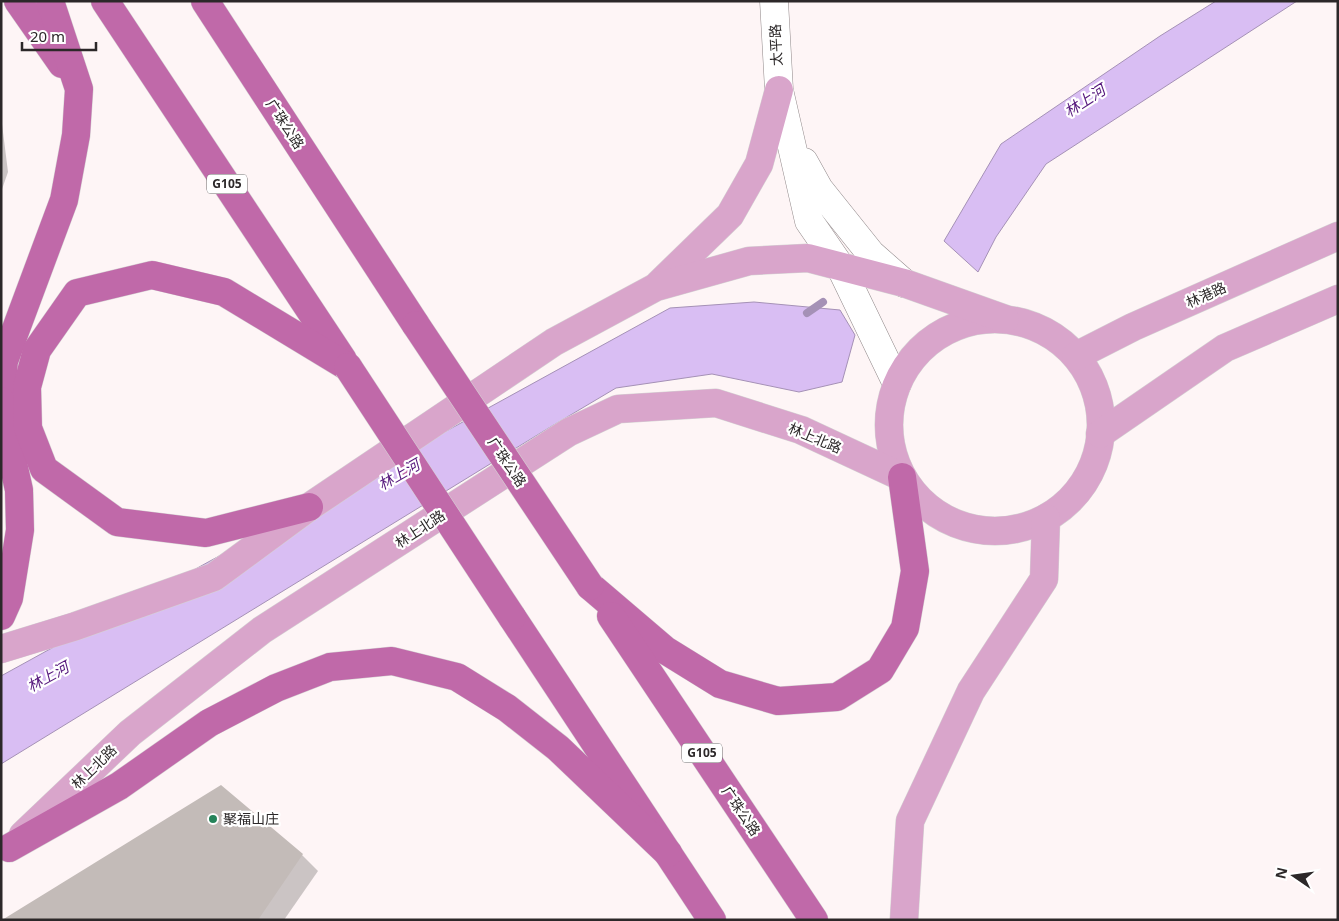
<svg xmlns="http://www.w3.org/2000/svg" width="1339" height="921" viewBox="0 0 1339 921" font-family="'Noto Sans','Noto Sans SC',sans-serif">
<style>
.water{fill:#d9bef3;stroke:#a591b6}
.shadow{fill:#0003}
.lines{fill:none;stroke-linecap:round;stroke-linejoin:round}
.stream{stroke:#a591b6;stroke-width:8}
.building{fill:#c3bbb8}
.minor-casing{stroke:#8f8788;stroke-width:29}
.major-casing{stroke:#d5d4d4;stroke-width:29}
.highway-casing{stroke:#d5d4d4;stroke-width:29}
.minor{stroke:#fff;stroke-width:28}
.major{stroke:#d9a5cb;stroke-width:28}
.highway{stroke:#c069a9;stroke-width:28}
.highway-bridge-casing{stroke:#d5d4d4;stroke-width:29;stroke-linecap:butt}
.highway-bridge{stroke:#c069a9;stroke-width:28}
.poi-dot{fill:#25835a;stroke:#fff;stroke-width:2}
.labels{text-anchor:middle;stroke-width:4.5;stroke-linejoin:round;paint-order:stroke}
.shield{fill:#fff;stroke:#6b6869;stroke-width:1}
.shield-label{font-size:12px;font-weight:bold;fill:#2c2829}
.street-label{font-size:14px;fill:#2c2829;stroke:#fff}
.poi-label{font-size:14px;fill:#2c2829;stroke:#fff;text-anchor:start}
.water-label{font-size:15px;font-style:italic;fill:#55177c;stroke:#fff}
</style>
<rect width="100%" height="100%" fill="#fef5f6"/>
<g class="water">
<path d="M 1216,1 L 1297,1 L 1046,164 L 996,237 L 978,272 L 944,241 L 1001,144 L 1160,36 Z"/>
<path d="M 754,302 L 840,310 L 855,335 L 842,382 L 799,392 L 712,374 L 616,388 L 552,426 L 1,764 L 1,676 L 670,308 Z"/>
</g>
<g class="shadow">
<path d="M 1,116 L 8,172 L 1,192 Z"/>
<path d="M 302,855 L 318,871 L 284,920 L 4,920 Z"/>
</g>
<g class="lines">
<path class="stream" d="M 807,313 L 823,302"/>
</g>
<path class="building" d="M 221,785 L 303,854 L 258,920 L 2,920 Z"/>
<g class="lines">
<defs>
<g id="minor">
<path d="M 774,1 L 779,90 L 809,221 L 840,266 L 897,384"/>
<path d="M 804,162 L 819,189 L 871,254 L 904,283"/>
</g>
<g id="major">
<path d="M 659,284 L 730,215 L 759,164 L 779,90"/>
<circle cx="995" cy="425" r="106"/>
<path d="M 1076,356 L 1133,327 L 1338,236"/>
<path d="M 1100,434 L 1225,348 L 1338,299"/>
<path d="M 1,649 L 76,626 L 214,577 L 309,507 L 554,342 L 656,287 L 749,261 L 808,258 L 904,283 L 1005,319"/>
<path d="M 23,835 L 130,733 L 262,630 L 569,432 L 618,409 L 716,403 L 801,430 L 902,477"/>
<path d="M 904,920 L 910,821 L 971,691 L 1044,579 L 1046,518"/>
</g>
<g id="highway">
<path d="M 18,1 L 62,64"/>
<path d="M 105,1 L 343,360"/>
<path d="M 205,1 L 416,325"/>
<path d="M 1,394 L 4,361 L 64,200 L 76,135 L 79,89 L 50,1"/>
<path d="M 1,401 L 5,427 L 19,490 L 20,530 L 9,598 L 1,616"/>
<path d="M 309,507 L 206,533 L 117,522 L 44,469 L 28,428 L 27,387 L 37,350 L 77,293 L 152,275 L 224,292 L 348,367"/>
<path d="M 590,586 L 665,650 L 720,684 L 778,701 L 837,697 L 880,670 L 905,628 L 915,571 L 902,477"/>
<path d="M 611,616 L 814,920"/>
<path d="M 512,617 L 712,920"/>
<path d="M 9,848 L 119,786 L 209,723 L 276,688 L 330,667 L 392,661 L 457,677 L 507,708 L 558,748 L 668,853"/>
</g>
</defs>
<use href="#minor" class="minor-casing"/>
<use href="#major" class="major-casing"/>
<use href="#highway" class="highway-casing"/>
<use href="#minor" class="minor"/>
<use href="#major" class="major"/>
<use href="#highway" class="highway"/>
<defs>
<g id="highway-bridge">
<path d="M 416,325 L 590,586"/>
<path d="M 348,367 L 512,617"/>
</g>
</defs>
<use href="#highway-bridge" class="highway-bridge-casing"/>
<use href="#highway-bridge" class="highway-bridge"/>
</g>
<circle class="poi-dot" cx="213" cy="819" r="5"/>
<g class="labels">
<g class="shield">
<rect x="207" y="174.5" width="40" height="19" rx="4"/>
<rect x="682" y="743.5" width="40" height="19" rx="4"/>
</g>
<g class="shield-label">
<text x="227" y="188">G105</text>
<text x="702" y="757">G105</text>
</g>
<g class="street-label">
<text transform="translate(776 45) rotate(-93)" y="5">太平路</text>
<text transform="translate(285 124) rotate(57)" y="5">广珠公路</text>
<text transform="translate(1206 295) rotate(-24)" y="5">林港路</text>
<text transform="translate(815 438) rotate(23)" y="5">林上北路</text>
<text transform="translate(507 462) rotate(56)" y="5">广珠公路</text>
<text transform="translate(420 529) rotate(-33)" y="5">林上北路</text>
<text transform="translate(94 767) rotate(-44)" y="5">林上北路</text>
<text transform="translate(741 811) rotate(56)" y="5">广珠公路</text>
</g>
<g class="poi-label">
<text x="223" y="824">聚福山庄</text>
</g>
<g class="water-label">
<text transform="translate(1085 101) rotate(-33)" y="5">林上河</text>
<text transform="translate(399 475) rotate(-30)" y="5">林上河</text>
<text transform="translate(48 677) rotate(-29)" y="5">林上河</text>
</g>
</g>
<rect width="1339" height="921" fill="none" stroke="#2c2829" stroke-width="5"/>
<g transform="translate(1294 876) rotate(283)" stroke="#ffffff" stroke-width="4" paint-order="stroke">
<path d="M0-4L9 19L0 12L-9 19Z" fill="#2c2829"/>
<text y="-8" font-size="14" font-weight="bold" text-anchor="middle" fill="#2c2829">N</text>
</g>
<path d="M22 42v8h74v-8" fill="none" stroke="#2c2829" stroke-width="2.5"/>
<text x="30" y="42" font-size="15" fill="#2c2829" stroke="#ffffff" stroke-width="4" paint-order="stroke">20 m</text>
</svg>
